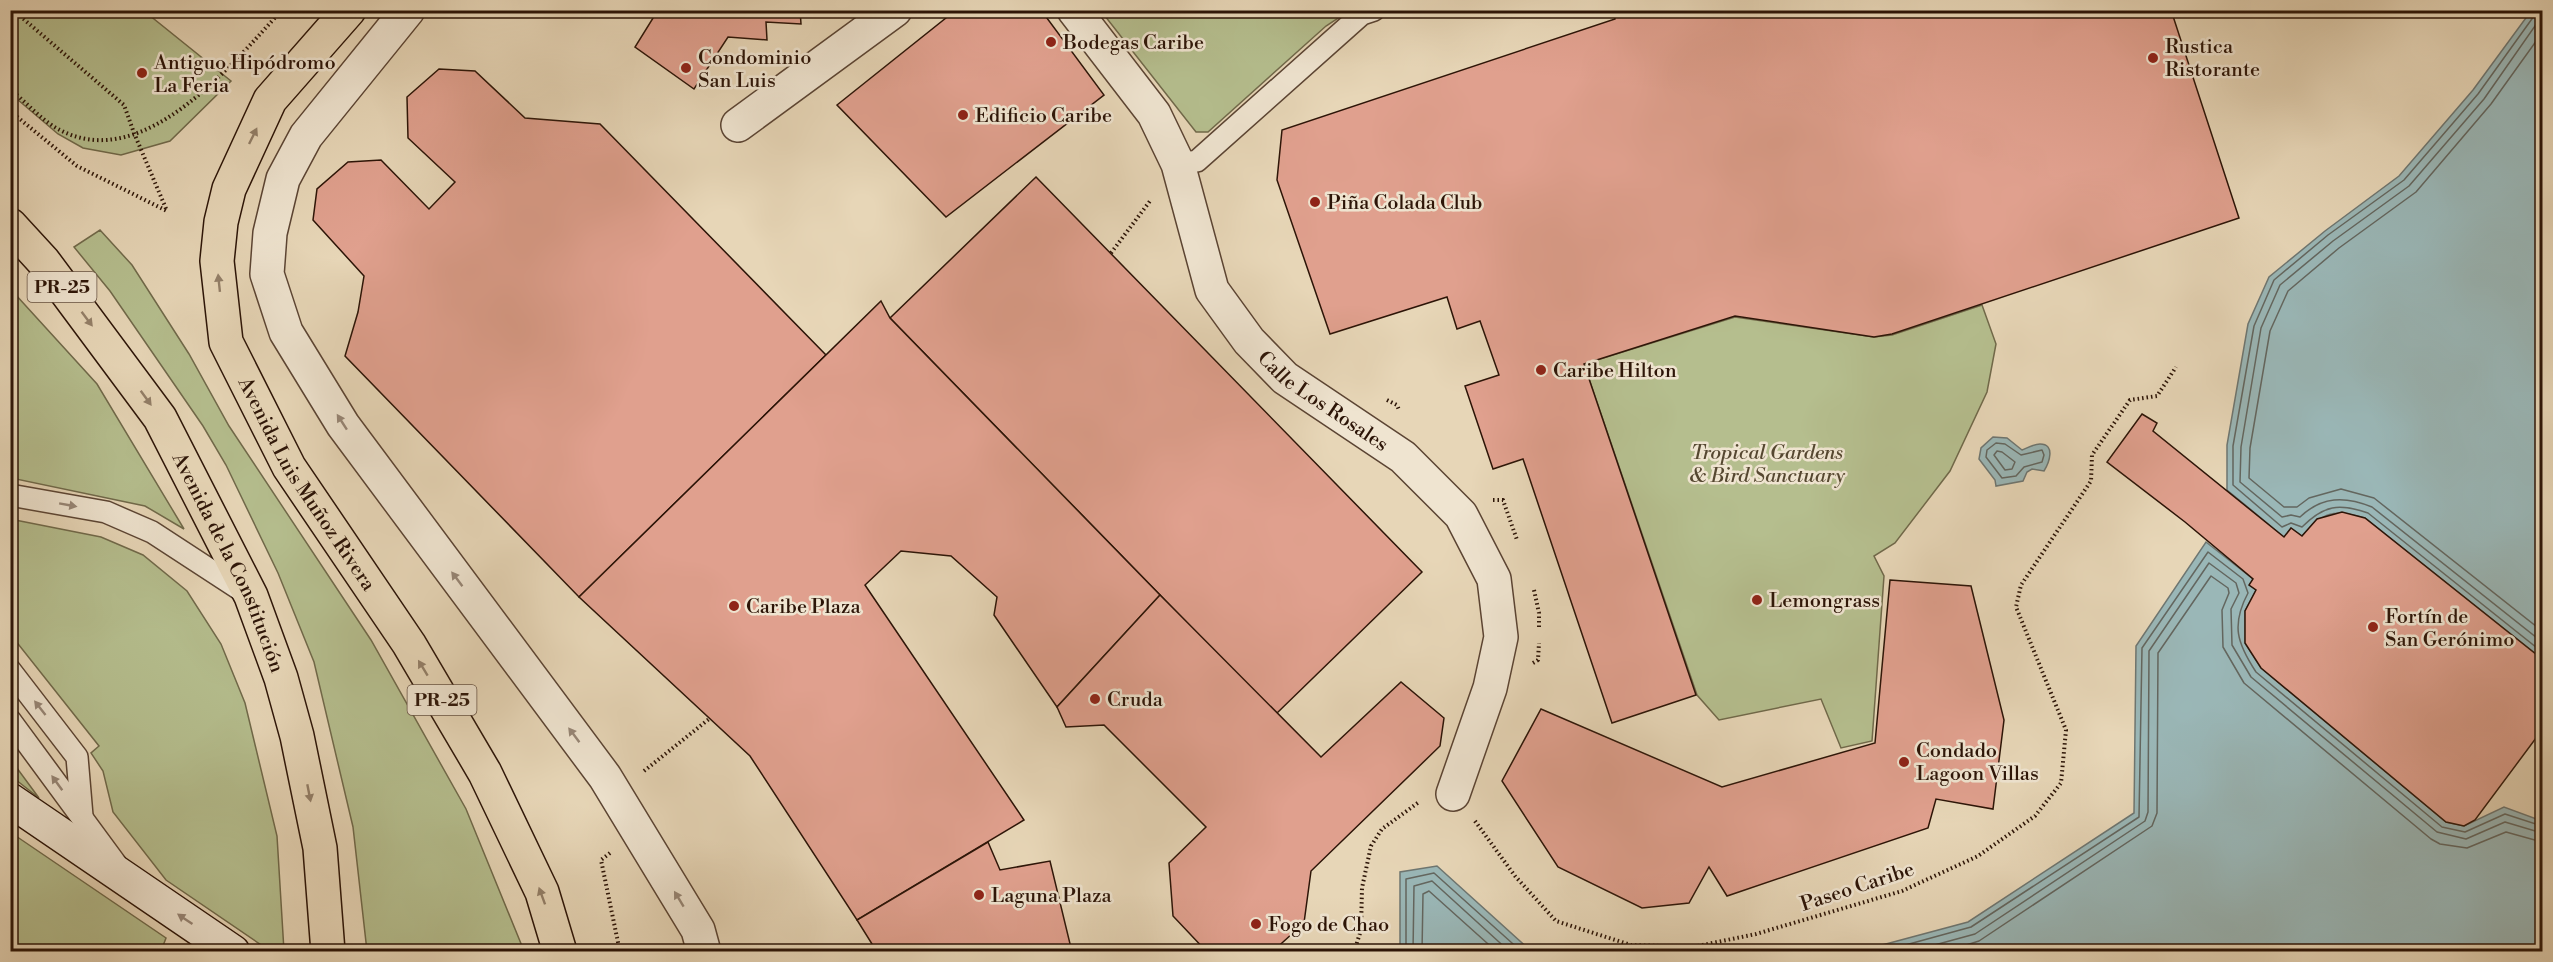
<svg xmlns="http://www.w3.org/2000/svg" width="2553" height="962" viewBox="0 0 2553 962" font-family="'Libre Bodoni',serif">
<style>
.green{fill:#b5be8e;stroke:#70694a;stroke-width:1.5}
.water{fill:#9ab7b7;stroke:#6e7671;stroke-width:1.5}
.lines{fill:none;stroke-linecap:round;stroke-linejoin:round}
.shore{stroke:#63665f;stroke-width:1.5}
.building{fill:#e0a08e;stroke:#2c1407;stroke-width:1.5}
.service-casing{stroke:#5b4433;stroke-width:24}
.minor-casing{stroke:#5b4433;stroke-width:36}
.secondary-casing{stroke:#2c1407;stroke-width:36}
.primary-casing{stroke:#2c1407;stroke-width:36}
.path{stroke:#2c1407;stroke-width:4;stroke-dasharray:1.5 3;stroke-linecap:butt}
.service{stroke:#efe4d0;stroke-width:21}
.minor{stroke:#efe4d0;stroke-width:33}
.secondary{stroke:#efe4d0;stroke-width:33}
.primary{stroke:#e7d6b7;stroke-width:33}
.oneway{fill:#937f68}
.oneway2{fill:#978676}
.poi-dot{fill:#8f2418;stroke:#efe4d0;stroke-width:2}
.labels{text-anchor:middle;stroke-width:5;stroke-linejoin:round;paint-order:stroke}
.shield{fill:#efe4d0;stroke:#665243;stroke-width:1.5}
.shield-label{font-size:18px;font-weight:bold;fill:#2c1407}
.poi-label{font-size:20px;fill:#2c1407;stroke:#efe4d0;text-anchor:start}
.street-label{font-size:20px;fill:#2c1407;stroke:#efe4d0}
.park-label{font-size:20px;font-style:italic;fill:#554730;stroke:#efe4d0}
</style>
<rect width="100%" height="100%" fill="#e7d6b7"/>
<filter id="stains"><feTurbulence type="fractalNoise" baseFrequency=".00333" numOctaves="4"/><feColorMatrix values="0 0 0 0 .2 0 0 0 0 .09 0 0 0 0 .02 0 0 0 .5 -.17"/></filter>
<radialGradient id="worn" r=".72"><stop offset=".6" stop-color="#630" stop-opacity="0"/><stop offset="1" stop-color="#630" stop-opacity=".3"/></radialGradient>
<g class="green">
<path d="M 11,10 L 144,11 L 231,81 L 170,141 L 121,155 L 83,148 L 58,134 L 11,94 Z"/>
<path d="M 1101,11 L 1349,11 L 1326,26 L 1208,132 L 1196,132 Z"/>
<path d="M 100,230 L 132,265 L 189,354 L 229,426 L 371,640 L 466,809 L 524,951 L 367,951 L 353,827 L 314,662 L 278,573 L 226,465 L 203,426 L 110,291 L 74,247 Z"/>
<path d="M 15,294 L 97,384 L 184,529 L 145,506 L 11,478 L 10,297 Z"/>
<path d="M 1982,305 L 1996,344 L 1987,392 L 1950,471 L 1895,543 L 1874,556 L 1884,576 L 1872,741 L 1841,748 L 1821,699 L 1719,720 L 1697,695 L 1584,364 L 1735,317 L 1874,337 L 1892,335 Z"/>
<path d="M 10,519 L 101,537 L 143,555 L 187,591 L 221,644 L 245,703 L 277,836 L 284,951 L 270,951 L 166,880 L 113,812 L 103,771 L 91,753 L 99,746 L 11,635 Z"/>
<path d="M 11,760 L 39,798 L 11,776 Z"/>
<path d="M 10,832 L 166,938 L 161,951 L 11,951 Z"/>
</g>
<g class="water">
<path d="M 2531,11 L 2542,11 L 2542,659 L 2365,518 C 2334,509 2324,511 2302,536 L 2291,528 L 2284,537 L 2227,490 L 2227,445 L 2248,324 L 2269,277 L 2325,231 L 2399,176 L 2473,90 Z"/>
<path d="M 1993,437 L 2007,438 L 2022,450 C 2027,448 2034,444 2040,444 C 2056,444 2049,463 2044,471 L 2032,469 L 2027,472 L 2023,481 L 1996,486 L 1995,480 L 1979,459 L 1981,448 Z"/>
<path d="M 2206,542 L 2253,579 L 2250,585 L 2256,590 L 2245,611 L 2245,643 L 2261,668 L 2446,822 L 2464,826 L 2504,807 L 2542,821 L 2542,951 L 1856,952 L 1968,922 L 2134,813 L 2136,646 Z"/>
<path d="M 1437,866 L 1531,951 L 1400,951 L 1400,872 Z"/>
</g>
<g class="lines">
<g class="shore">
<path d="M 2535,10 L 2534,16 L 2478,94 L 2404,180 L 2328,235 L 2274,280 L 2254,326 L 2233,446 L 2233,485 L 2282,527 L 2291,523 L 2302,527 C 2324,505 2339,503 2368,513 L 2542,652"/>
<path d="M 2542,16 L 2484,99 L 2409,186 L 2333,241 L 2280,285 L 2261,328 L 2241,447 L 2240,482 L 2282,517 L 2291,515 L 2300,517 C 2322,496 2345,496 2372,507 L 2542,642"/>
<path d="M 2542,33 L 2491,104 L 2416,192 L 2339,248 L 2288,291 L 2270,331 L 2250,448 L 2249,478 L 2284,507 L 2297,507 L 2309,498 L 2341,489 L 2374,498 L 2542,631"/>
<path d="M 1996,443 L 2005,444 L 2021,455 L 2042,450 L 2044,455 L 2042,462 L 2024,467 L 2016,476 L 2002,478 L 1986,457 L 1987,450 Z"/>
<path d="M 1997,451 L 2002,452 L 2015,462 L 2012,469 L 2005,470 L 1994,455 Z"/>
<path d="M 1406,952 L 1406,879 L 1434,873 L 1522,952"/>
<path d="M 1413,952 L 1414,886 L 1432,881 L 1510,952"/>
<path d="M 1422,952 L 1423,894 L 1429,891 L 1497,952"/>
<path d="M 1880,952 L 1971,927 L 2139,817 L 2142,648 L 2208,552 L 2243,579 L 2248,593 C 2231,625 2237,643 2256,672 L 2442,827 L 2465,832 L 2505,814 L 2542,826"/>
<path d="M 1909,952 L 1975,934 L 2145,821 L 2148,812 L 2149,651 L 2209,563 L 2236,583 L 2239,593 L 2231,609 L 2232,645 L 2251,677 L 2437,832 L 2466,839 L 2505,822 L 2542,833"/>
<path d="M 1944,952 L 1979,941 L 2152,826 L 2157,813 L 2158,653 L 2211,576 L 2228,588 L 2229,593 L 2222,610 L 2223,647 L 2244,683 L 2431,839 L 2440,844 L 2467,848 L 2506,832 L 2542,842"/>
</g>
</g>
<g class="building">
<path d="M 658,10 L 800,10 L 801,24 L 766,22 L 767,40 L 728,37 L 694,89 L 635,47 Z"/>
<path d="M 956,10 L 1041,10 L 1104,95 L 946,217 L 837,105 Z"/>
<path d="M 1614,10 L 2171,10 L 2239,218 L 1892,334 L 1874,337 L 1735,316 L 1584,364 L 1696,695 L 1612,723 L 1523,459 L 1493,469 L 1465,386 L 1499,375 L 1480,321 L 1457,329 L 1447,297 L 1330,334 L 1277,180 L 1282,130 L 1615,19 Z"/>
<path d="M 439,69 L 475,71 L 525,118 L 600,124 L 826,355 L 579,597 L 345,356 L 358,312 L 364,276 L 313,220 L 317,189 L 348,162 L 381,160 L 429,209 L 455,182 L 408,138 L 407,97 Z"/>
<path d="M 1036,177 L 1422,572 L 1276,714 L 890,318 Z"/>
<path d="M 881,301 L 890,318 L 1160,595 L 1057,707 L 994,615 L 997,597 L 951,556 L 901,551 L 865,585 L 1024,820 L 857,920 L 750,756 L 579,597 Z"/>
<path d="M 2142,414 L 2157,423 L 2153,431 L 2284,537 L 2291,528 L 2302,536 L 2317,519 L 2342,512 L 2365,518 L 2542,659 L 2542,730 L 2475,820 L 2464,826 L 2446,822 L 2261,668 L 2245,643 L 2245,611 L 2256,590 L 2249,585 L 2253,579 L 2185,522 L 2107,462 Z"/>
<path d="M 1890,580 L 1971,586 L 2004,720 L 1993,809 L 1936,799 L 1928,828 L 1727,896 L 1709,867 L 1689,903 L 1642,908 L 1558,867 L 1502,781 L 1541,709 L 1722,787 L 1875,743 Z"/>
<path d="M 1160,595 L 1321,757 L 1401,682 L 1444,718 L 1440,746 L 1311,871 L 1304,923 L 1272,952 L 1207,952 L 1173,916 L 1169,863 L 1206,827 L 1104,725 L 1066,727 L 1057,707 Z"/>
<path d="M 988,842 L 1000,870 L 1050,861 L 1072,952 L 877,952 L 857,920 Z"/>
</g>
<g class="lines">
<defs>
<g id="service">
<path d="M 1178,164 L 1197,161 L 1362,14 L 1374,10"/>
<path d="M 10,495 L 106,512 L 152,532 L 247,594"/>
<path d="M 10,670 L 77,757 L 82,816"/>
<path d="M 10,720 L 116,864"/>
</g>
<g id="minor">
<path d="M 408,10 L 306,136 L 283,179 L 270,233 L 267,274 L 286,332 L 343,425 L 605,777 L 698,930 L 704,952"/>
<path id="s1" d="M 1074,10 L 1154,114 L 1178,164 L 1212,290 L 1249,341 L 1285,378 L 1403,457 L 1461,515 L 1494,579 L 1501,637 L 1490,688 L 1453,794"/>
<path d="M 738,125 L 895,10"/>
</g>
<path id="secondary" d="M 10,800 L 233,952"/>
<g id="primary">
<path id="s2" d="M 349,10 L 270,100 L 229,189 L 221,222 L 217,261 L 226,342 L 289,467 L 409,644 L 485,773 L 542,892 L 560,952"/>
<path id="s3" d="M 10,225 L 44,262 L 160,418 L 251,596 L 281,678 L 297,736 L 320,848 L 328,952"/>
</g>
</defs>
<use href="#service" class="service-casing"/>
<use href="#minor" class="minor-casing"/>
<use href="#secondary" class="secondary-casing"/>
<use href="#primary" class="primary-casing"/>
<g class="path">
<path d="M 13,10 L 124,105 L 134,133 L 167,211"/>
<path d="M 10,89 C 26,102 42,121 60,130 C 144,174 232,64 282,10"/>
<path d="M 10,111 L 77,166 L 167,211"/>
<path d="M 1111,253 L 1150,201"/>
<path d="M 1387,400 L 1397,405 L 1399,410"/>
<path d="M 1493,500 L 1503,500 L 1517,540"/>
<path d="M 1534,590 L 1539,613 L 1539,630"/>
<path d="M 1533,663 L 1538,660 L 1539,643"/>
<path d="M 644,771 L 709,719"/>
<path d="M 1475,821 L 1515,876 L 1556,921 L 1631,945 L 1693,947 L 1756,934 L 1902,891 L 1978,856 L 2035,816 L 2061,783 L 2066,730 L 2016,607 L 2021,585 L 2091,481 L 2092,455 L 2130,400 L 2157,396 L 2176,367"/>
<path d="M 610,853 L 601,860 L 620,952"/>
<path d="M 1354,952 L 1361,930 L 1362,888 L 1371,846 L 1382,829 L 1419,802"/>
</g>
<use href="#service" class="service"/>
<use href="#minor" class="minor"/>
<use href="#secondary" class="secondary"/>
<use href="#primary" class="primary"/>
</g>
<defs><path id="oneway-solid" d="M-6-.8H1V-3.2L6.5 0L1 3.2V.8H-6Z" transform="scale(1.5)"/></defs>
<g class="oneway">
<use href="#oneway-solid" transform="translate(253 136) rotate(-64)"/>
<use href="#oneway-solid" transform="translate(219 283) rotate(-96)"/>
<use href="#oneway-solid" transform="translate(87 319) rotate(53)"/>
<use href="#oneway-solid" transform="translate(146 398) rotate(54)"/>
<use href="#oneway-solid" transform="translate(423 668) rotate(-121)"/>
<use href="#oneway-solid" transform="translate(309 793) rotate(79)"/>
<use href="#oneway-solid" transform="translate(542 896) rotate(-110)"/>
</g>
<g class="oneway2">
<use href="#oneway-solid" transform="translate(342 422) rotate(-123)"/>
<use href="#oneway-solid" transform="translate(68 505) rotate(10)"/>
<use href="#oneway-solid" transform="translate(457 579) rotate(-127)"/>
<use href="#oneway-solid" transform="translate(40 708) rotate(-128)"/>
<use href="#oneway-solid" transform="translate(574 735) rotate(-127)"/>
<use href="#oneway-solid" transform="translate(57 783) rotate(-126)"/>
<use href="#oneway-solid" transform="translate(679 899) rotate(-121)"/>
<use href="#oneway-solid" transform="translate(185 919) rotate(-146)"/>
</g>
<g class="poi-dot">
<circle cx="1051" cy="42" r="6"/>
<circle cx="2153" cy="58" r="6"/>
<circle cx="686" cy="68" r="6"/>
<circle cx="142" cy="73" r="6"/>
<circle cx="963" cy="115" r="6"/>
<circle cx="1315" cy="202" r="6"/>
<circle cx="1541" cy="370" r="6"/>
<circle cx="1757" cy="600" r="6"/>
<circle cx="734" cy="606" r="6"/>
<circle cx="2373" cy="627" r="6"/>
<circle cx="1095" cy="699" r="6"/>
<circle cx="1904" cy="762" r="6"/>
<circle cx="979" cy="895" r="6"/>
<circle cx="1256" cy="924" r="6"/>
</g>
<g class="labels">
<g class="shield">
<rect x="27.5" y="272" width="69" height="30" rx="4.5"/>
<rect x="407.5" y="685" width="69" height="30" rx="4.5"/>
</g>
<g class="shield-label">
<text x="62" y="293">PR-25</text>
<text x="442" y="706">PR-25</text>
</g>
<g class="poi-label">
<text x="1063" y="49">Bodegas Caribe</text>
<text x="2165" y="53">Rustica<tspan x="2165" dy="23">Ristorante</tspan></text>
<text x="698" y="64">Condominio<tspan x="698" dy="23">San Luis</tspan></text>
<text x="154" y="69">Antiguo Hipódromo<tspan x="154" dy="23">La Feria</tspan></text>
<text x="975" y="122">Edificio Caribe</text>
<text x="1327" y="209">Piña Colada Club</text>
<text x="1553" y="377">Caribe Hilton</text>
<text x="1769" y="607">Lemongrass</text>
<text x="746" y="613">Caribe Plaza</text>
<text x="2385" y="623">Fortín de<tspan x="2385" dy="23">San Gerónimo</tspan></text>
<text x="1107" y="706">Cruda</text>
<text x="1916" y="757">Condado<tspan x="1916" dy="23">Lagoon Villas</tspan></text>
<text x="991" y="902">Laguna Plaza</text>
<text x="1268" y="931">Fogo de Chao</text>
</g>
<g class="street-label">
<text dy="7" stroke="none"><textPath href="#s1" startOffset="476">Calle Los Rosales</textPath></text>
<text dy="7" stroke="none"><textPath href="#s2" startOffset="536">Avenida Luis Muñoz Rivera</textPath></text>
<text dy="7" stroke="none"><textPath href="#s3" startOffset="405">Avenida de la Constitución</textPath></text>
<text transform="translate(1857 886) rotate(-18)" y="7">Paseo Caribe</text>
</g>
<g class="park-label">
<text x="1767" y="459">Tropical Gardens<tspan x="1767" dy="23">&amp; Bird Sanctuary</tspan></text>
</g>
</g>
<rect width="2553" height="962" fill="none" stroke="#e7d6b7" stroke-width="36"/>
<rect x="12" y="12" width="2529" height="938" fill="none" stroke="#2c1407" stroke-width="3"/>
<rect x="18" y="18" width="2517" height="926" fill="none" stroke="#2c1407" stroke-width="1.5"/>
<rect width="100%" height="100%" filter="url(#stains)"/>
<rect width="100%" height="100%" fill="url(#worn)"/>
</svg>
